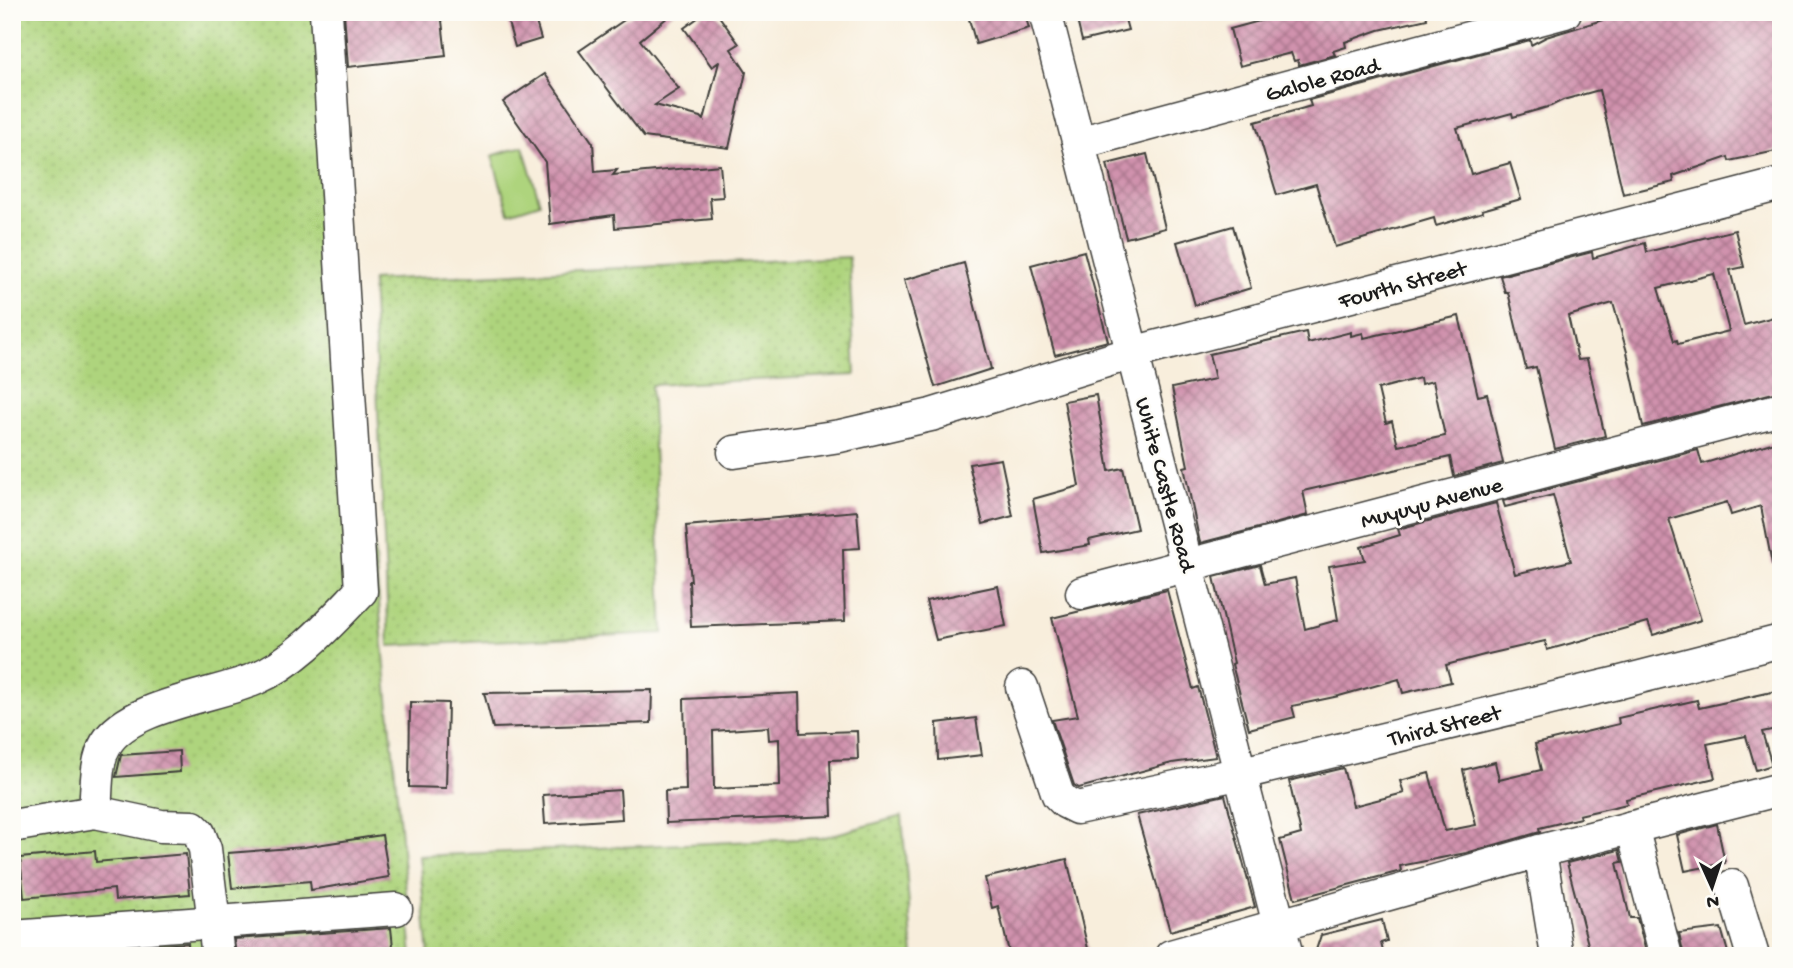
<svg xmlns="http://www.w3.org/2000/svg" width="1793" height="968" viewBox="0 0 1793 968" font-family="'Gochi Hand',sans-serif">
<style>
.grass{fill:url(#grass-dots);stroke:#65784c;stroke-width:2}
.garden{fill:#aed47d;stroke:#65784c;stroke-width:2}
.building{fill:url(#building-cross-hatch);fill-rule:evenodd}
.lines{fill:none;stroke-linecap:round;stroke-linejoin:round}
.minor-casing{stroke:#3d3c39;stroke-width:35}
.minor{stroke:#fff;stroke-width:32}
.labels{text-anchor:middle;stroke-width:5;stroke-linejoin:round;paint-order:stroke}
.street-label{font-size:23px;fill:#1c1c1c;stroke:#fdfcf7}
</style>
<defs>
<pattern id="grass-dots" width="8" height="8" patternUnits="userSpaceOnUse" patternTransform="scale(1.75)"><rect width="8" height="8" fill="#aed47d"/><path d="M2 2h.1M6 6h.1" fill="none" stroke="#95b56b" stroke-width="1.8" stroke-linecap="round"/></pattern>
<pattern id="building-cross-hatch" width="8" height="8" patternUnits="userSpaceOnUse" patternTransform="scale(1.75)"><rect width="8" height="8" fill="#d092ad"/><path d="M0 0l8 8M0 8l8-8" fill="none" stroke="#a8768c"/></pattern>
</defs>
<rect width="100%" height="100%" fill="#fdfcf7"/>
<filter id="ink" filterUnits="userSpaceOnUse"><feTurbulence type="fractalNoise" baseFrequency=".0143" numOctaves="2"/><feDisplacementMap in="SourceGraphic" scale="14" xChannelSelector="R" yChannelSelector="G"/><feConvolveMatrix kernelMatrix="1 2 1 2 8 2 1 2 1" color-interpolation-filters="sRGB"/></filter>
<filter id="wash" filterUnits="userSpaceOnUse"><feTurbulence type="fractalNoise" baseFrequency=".00686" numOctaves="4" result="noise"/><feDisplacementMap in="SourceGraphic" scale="28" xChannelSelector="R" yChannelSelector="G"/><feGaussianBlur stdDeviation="1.57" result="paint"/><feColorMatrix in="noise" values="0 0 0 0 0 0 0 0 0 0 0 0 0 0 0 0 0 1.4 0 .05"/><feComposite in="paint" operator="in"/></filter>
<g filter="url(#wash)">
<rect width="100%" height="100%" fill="#f8eedc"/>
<g class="grass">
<path d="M 12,12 L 324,12 L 412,956 L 12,956 Z"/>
<path d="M 849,257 L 855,375 L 651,385 L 663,633 L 389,646 L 372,280 Z"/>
<path d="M 902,816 L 913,956 L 429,956 L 419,856 L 821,838 Z"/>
</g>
<path class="garden" d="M 523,146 L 540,203 L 509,213 L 492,156 Z"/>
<g id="blocks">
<g class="building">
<path d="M 344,12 L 441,12 L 446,56 L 348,67 Z"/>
<path d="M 505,12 L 533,12 L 541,39 L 515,47 Z"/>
<path d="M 636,12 L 674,12 L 640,40 L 679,89 L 655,105 L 701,117 L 704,120 L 719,62 L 712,67 L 684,28 L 706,12 L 716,12 L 739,44 L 731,49 L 746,72 L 729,148 L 644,137 L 579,51 Z"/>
<path d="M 967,12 L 1024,12 L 1029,28 L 976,44 Z"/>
<path d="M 1075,12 L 1123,12 L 1128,30 L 1082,41 Z"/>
<path d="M 1281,12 L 1426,12 L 1427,19 L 1379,30 L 1345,42 L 1346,47 L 1333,51 L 1335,55 L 1299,65 L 1298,60 L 1294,61 L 1291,53 L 1240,66 L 1230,29 L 1282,15 Z"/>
<path d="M 1629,12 L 1781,12 L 1781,150 L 1729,161 L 1728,157 L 1673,176 L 1674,182 L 1623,194 L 1599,90 L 1563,100 L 1551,106 L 1513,117 L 1512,113 L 1457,128 L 1471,174 L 1510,163 L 1521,199 L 1482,210 L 1483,212 L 1436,226 L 1434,218 L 1335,247 L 1316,184 L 1277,195 L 1255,122 L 1311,106 L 1309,100 L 1530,40 L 1531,45 L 1546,37 Z"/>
<path d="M 545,74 L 593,143 L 595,172 L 617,170 L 613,175 L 720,165 L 723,197 L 710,198 L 712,219 L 615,228 L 614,215 L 550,224 L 545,162 L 503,102 Z"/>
<path d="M 1147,154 L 1165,228 L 1126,238 L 1107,164 Z"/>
<path d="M 1233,226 L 1251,288 L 1195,305 L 1177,242 Z"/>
<path d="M 1735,230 L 1744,267 L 1730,270 L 1744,325 L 1781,315 L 1781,391 L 1643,426 L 1627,352 L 1613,303 L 1568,316 L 1578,360 L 1587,359 L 1605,436 L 1555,449 L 1536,367 L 1526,369 L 1508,292 L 1505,292 L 1500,276 L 1592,252 L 1593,258 L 1645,243 L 1647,252 ZM 1714,274 L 1729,331 L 1678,344 L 1677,340 L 1674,341 L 1658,288 Z"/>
<path d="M 1084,251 L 1108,341 L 1055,355 L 1031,265 Z"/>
<path d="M 964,263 L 991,369 L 935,387 L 904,280 Z"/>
<path d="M 1459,316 L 1478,396 L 1487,394 L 1503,463 L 1454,476 L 1450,457 L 1303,491 L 1308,515 L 1200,543 L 1184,467 L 1188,466 L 1172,388 L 1215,379 L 1209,354 L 1306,332 L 1308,343 L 1351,332 L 1351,336 L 1363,333 L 1364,338 ZM 1420,378 L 1421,384 L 1433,381 L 1445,436 L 1398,446 L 1392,421 L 1386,423 L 1378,389 Z"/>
<path d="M 1096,395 L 1109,471 L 1123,468 L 1137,529 L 1089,540 L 1090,545 L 1043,553 L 1033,499 L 1079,486 L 1064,401 Z"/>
<path d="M 1781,440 L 1781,563 L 1772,564 L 1761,506 L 1731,515 L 1727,502 L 1669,519 L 1701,620 L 1653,635 L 1648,622 L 1547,650 L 1545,641 L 1484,655 L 1446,665 L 1451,682 L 1403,693 L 1399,679 L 1339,696 L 1292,706 L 1295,717 L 1249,729 L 1232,664 L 1234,663 L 1214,577 L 1260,565 L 1265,584 L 1295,578 L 1305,629 L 1338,620 L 1329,566 L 1365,560 L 1361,547 L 1400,535 L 1398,529 L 1496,503 L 1515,574 L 1571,561 L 1553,495 L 1505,507 L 1503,501 L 1698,450 L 1702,464 Z"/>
<path d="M 1001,459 L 1013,516 L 983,524 L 969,464 Z"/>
<path d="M 857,511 L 860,548 L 843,549 L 845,621 L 691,627 L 689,581 L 691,581 L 686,526 Z"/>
<path d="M 998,586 L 1006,626 L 936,640 L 926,601 Z"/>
<path d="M 1167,590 L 1193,689 L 1198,687 L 1216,757 L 1172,763 L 1079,788 L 1074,785 L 1052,720 L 1078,716 L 1052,618 Z"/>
<path d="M 652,690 L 651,723 L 493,728 L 484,693 Z"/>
<path d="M 1781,690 L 1781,728 L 1762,732 L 1772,765 L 1756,770 L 1746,736 L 1707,744 L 1715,778 L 1626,799 L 1627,804 L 1579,815 L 1580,818 L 1539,828 L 1540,832 L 1466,853 L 1400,866 L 1401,871 L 1295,899 L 1280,840 L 1301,834 L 1289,781 L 1343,768 L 1353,806 L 1404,793 L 1400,781 L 1429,773 L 1445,831 L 1476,825 L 1463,770 L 1495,762 L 1499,780 L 1541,770 L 1535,744 L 1619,724 L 1618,718 L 1697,700 L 1699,708 Z"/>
<path d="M 799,693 L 800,733 L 857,731 L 858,759 L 830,760 L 832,816 L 666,823 L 665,791 L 686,790 L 684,699 ZM 768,727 L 769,740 L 779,739 L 780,786 L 714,789 L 713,731 Z"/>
<path d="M 410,702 L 448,703 L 446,788 L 409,787 Z"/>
<path d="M 976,718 L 982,755 L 938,760 L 937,723 Z"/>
<path d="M 179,751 L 180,772 L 116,777 L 121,755 Z"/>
<path d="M 620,790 L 622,819 L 545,824 L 543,795 Z"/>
<path d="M 1225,795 L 1255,907 L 1170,931 L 1137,815 Z"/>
<path d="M 1717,824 L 1725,863 L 1685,871 L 1677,835 Z"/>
<path d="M 382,835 L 389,877 L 311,890 L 310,881 L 232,888 L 228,853 L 304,847 Z"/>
<path d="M 1619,850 L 1622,862 L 1617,863 L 1630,918 L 1637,918 L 1647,956 L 1591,956 L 1567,863 Z"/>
<path d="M 95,851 L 96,862 L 186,854 L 190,894 L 115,900 L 114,889 L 24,898 L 20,858 Z"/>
<path d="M 1067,859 L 1089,953 L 1076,956 L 1010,956 L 998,906 L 992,908 L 985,878 Z"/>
<path d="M 1382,920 L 1387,941 L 1381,943 L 1384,956 L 1314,956 L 1321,935 Z"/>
<path d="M 391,928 L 394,956 L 236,956 L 234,939 Z"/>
<path d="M 1721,928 L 1729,956 L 1684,956 L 1679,933 Z"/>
<path d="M 188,943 L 189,956 L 134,956 L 134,947 Z"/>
<path d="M 107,948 L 108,956 L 12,956 L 12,955 Z"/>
</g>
</g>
</g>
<g filter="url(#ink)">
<use href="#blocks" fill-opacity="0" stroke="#3d3c39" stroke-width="2"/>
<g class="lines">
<defs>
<g id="minor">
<path d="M 1045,12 L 1287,956"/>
<path d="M 1079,143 L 1565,12"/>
<path d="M 734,452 L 840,436 L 931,415 L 1132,353 L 1781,184"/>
<path d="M 1082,593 L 1781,409"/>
<path d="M 1022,687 L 1058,795 L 1065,802 L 1077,808 L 1242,773 L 1617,683 L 1781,641"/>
<path d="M 95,812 C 97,791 95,762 106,744 C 129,705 216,696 255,679 C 297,661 330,623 361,591 L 326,12"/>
<path d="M 12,826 L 95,812 L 161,826 L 193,827 L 199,833 L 205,849 L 218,956"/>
<path d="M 1632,827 L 1666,956"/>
<path d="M 1540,851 L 1557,956"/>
<path d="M 1732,886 L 1753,956"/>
<path d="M 12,937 L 396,909"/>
<path d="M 1171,956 L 1540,851 L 1781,789"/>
</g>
</defs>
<use href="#minor" class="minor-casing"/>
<use href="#minor" class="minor"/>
</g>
</g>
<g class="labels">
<g class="street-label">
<text transform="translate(1322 78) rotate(-15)" y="8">Galole Road</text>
<text transform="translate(1402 283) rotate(-15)" y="8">Fourth Street</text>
<text transform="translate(1167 484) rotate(75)" y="8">White Castle Road</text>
<text transform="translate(1431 501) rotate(-15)" y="8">Muyuyu Avenue</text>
<text transform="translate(1444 724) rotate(-14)" y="8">Third Street</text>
</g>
</g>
<rect width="1793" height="968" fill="none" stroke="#fdfcf7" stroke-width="42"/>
<g transform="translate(1712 887) rotate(177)" stroke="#fdfcf7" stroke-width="5" paint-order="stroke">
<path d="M0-5L12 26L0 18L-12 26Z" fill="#1c1c1c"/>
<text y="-10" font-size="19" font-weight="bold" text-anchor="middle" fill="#1c1c1c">N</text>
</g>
</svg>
